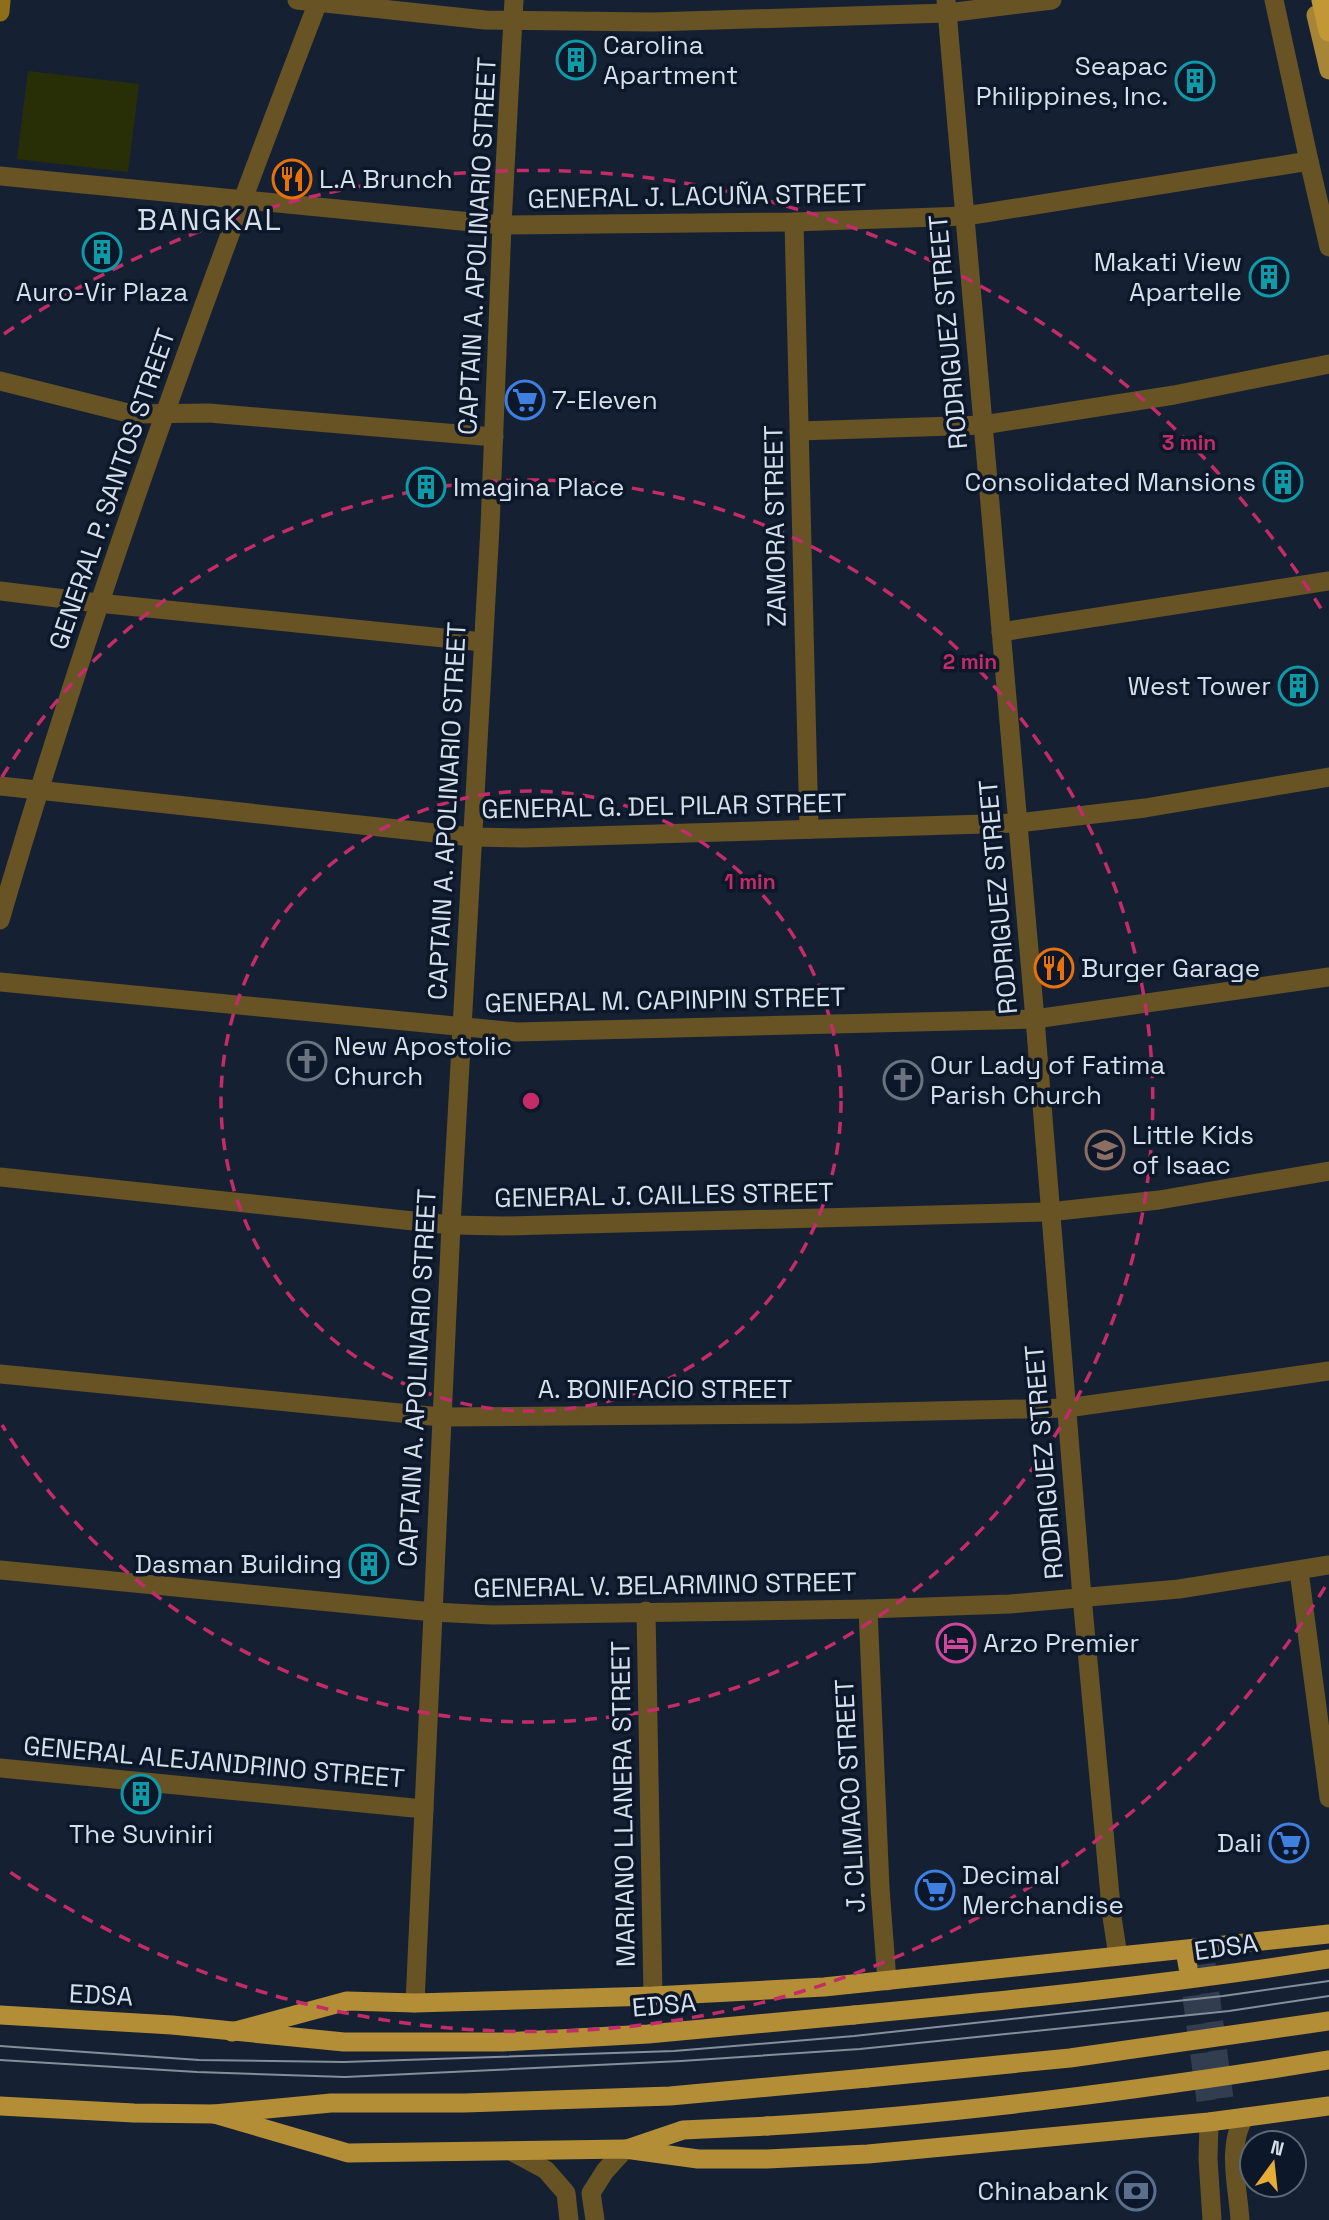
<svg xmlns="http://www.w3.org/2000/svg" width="1329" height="2220" viewBox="0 0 1329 2220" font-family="'Space Grotesk',sans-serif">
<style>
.green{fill:#282f06}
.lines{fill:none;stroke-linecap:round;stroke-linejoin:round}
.trunk-tunnel{stroke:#323e4f;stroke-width:19;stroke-dasharray:19 10;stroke-linecap:butt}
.minor{stroke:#675324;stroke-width:19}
.tertiary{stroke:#675324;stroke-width:19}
.secondary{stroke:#8f6e1a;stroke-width:19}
.primary{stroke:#a78537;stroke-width:19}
.trunk{stroke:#b48e36;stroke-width:19}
.motorway{stroke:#c29836;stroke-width:21}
.tram{stroke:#848e9c;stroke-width:2}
.trunk-bridge{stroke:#b48e36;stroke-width:19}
.ring{fill:none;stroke:#c42c69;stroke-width:3.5;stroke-dasharray:12 9}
.labels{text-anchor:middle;stroke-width:7;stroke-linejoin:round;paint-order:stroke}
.poi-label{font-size:26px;fill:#d6dfeb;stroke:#0c1829;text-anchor:start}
.street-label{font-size:26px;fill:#d6dfeb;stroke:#0c1829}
.quarter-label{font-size:30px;letter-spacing:2px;fill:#d6dfeb;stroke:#0c1829}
.centre{fill:#c42c69;stroke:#0c1829;stroke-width:3.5}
.ring-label{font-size:21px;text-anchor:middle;font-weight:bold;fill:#c42c69;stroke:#0c1829;stroke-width:7;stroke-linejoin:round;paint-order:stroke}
</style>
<rect width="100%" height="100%" fill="#152133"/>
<path class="green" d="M 28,71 L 139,84 L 128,172 L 17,159 Z"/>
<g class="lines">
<g class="trunk-tunnel">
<path d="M 1206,1964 L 1225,2106"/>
<path d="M 1188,1967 L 1207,2108"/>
</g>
<g class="minor">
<path d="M 297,0 L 485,20 L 653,22 L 947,13 L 1052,0"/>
<path d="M 946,0 L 1035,1019 L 1082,1597 L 1112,1917 L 1118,1956"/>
<path d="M 1309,161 L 1329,247"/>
<path d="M 794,222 L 809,829"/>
<path d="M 0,381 L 132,414 L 209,413 L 494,437"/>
<path d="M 799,431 L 983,425 L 1174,395 L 1329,364"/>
<path d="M 0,591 L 98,603 L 483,642"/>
<path d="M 1001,632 L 1329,581"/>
<path d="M 0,786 L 472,837 L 523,838 L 1018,823 L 1145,808 L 1329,777"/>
<path d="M 0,920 C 91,609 201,305 318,2"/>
<path d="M 0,982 L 517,1032 L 1035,1019 L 1329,977"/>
<path d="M 0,1177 L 451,1225 L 505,1226 L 1049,1212 L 1159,1200 L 1329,1171"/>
<path d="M 0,1374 L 441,1417 L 802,1414 L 1067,1408 L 1329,1371"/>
<path d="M 0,1570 L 433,1612 L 492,1615 L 868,1609 L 1010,1604 L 1179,1589 L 1329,1565"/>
<path d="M 1299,1571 L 1329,1798"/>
<path d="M 868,1609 L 880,1888 L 887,1981"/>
<path d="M 646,1611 L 653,1996"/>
<path d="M 0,1768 L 424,1809"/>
<path d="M 1209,2122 L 1208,2159 L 1212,2220"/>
</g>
<g class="tertiary">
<path d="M 0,176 L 502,225 L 794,222 L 965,216 L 985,213 L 1309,161 L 1274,0"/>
<path d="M 415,2003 L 451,1225 L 490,527 L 502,225 L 514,0"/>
<path d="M 511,2151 L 546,2170 L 566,2193 L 569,2220"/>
<path d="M 595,2220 L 591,2193 L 605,2171 L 625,2149"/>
<path d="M 1240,2220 C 1238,2188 1226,2144 1245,2117"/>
</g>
<path class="secondary" d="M 0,12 L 1,0"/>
<path class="primary" d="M 1316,15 L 1329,70"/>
<g class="trunk">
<path d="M 1185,1950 L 1188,1967"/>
<path d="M 0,2015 L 172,2025 L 344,2042 L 502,2042 L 648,2034 L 854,2015"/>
<path d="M 232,2032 L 347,2001 L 415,2003 L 653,1996 L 824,1987 L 1329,1934"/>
<path d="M 0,2106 L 134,2113 L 214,2114 L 331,2103 L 464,2103 L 670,2096 L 867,2078"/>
<path d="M 214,2114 L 348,2153 L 625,2149 L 698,2159 L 767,2159 L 868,2154 L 1209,2122 L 1329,2106"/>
<path d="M 630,2148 L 683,2130 L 767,2126"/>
</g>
<path class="motorway" d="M 1322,0 L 1329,31"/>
<g class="tram">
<path d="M 0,2046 L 199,2060 L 344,2062 L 674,2051 L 854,2036 L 1223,1996 L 1329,1981"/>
<path d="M 0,2060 L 197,2072 L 345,2077 L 681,2061 L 860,2049 L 1229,2011 L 1329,1996"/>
</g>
<g class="trunk-bridge">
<path d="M 854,2015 C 1013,2000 1171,1984 1329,1959"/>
<path d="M 867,2078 L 1070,2058 L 1329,2021"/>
<path d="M 767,2126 C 955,2115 1143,2090 1329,2060"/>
</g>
</g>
<g class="ring">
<circle cx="531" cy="1101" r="310"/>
<path d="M2 777A621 621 0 1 1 2 1425"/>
<path d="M1325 1587A931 931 0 0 1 4 1868M4 334A931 931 0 0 1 1325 615"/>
</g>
<defs>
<symbol id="building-ring" viewBox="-11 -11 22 22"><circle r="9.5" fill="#0c1829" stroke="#0f9aa8" stroke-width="1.5"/><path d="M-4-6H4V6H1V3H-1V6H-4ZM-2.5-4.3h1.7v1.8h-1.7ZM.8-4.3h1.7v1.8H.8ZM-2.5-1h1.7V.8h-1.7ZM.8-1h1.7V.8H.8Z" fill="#0f9aa8"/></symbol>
<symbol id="restaurant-ring" viewBox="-11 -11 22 22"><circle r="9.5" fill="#0c1829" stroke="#e8710a" stroke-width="1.5"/><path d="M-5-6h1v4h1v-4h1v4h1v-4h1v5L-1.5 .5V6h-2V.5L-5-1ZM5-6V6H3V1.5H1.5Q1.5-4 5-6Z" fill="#e8710a"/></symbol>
<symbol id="supermarket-ring" viewBox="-11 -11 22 22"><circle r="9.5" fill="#0c1829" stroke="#3f7fe0" stroke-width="1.5"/><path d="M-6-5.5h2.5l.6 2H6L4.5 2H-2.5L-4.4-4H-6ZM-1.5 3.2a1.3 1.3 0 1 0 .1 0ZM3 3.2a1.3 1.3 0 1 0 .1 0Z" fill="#3f7fe0"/></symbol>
<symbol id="church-ring" viewBox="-11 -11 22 22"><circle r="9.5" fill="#0c1829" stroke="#6b7280" stroke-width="1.5"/><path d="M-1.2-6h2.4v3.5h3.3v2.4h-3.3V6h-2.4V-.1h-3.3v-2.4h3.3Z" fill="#6b7280"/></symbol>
<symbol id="school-ring" viewBox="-11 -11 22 22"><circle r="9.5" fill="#0c1829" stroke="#8d6e63" stroke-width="1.5"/><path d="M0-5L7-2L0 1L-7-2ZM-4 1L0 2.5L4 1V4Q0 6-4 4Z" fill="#8d6e63"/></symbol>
<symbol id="hotel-ring" viewBox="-11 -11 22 22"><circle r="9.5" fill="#0c1829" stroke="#d1479c" stroke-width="1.5"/><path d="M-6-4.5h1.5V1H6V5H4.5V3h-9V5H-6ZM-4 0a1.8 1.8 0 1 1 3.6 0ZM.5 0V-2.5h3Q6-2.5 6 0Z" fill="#d1479c"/></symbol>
<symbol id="bank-ring" viewBox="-11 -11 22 22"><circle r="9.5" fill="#0c1829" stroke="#5c6f8a" stroke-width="1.5"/><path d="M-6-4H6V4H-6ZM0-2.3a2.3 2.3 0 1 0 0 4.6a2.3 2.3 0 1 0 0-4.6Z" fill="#5c6f8a"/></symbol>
</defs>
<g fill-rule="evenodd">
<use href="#building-ring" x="554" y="38" width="44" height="44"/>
<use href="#building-ring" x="1173" y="59" width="44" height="44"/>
<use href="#restaurant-ring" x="270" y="157" width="44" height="44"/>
<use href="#building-ring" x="80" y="230" width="44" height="44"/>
<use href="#building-ring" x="1247" y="255" width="44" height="44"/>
<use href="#supermarket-ring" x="503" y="378" width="44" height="44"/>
<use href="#building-ring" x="1261" y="460" width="44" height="44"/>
<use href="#building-ring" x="404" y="465" width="44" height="44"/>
<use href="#building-ring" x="1276" y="664" width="44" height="44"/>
<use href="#restaurant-ring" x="1032" y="946" width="44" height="44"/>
<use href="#church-ring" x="285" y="1039" width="44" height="44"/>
<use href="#church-ring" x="881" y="1058" width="44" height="44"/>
<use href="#school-ring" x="1083" y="1128" width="44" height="44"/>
<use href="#building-ring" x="347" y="1542" width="44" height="44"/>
<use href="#hotel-ring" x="934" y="1621" width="44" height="44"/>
<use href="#building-ring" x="119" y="1772" width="44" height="44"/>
<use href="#supermarket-ring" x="1267" y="1821" width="44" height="44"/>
<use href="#supermarket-ring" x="913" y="1868" width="44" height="44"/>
<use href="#bank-ring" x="1114" y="2169" width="44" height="44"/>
</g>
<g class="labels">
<g class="poi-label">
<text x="603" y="54">Carolina<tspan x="603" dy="30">Apartment</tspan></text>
<text x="1168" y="75" text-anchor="end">Seapac<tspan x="1168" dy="30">Philippines, Inc.</tspan></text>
<text x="319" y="188">L.A Brunch</text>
<text x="1242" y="271" text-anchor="end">Makati View<tspan x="1242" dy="30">Apartelle</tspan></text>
<text x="102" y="301" text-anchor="middle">Auro-Vir Plaza</text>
<text x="552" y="409">7-Eleven</text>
<text x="1256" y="491" text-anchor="end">Consolidated Mansions</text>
<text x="453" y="496">Imagina Place</text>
<text x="1271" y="695" text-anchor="end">West Tower</text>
<text x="1081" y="977">Burger Garage</text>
<text x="334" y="1055">New Apostolic<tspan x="334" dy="30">Church</tspan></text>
<text x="930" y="1074">Our Lady of Fatima<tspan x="930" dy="30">Parish Church</tspan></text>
<text x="1132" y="1144">Little Kids<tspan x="1132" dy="30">of Isaac</tspan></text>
<text x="342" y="1573" text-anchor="end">Dasman Building</text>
<text x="983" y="1652">Arzo Premier</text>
<text x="141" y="1843" text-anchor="middle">The Suviniri</text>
<text x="1262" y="1852" text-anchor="end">Dali</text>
<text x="962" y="1884">Decimal<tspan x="962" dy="30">Merchandise</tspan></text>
<text x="1109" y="2200" text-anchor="end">Chinabank</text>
</g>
<g class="street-label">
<text transform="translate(697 196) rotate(-1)" y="9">GENERAL J. LACUÑA STREET</text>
<text transform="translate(477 246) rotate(-87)" y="9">CAPTAIN A. APOLINARIO STREET</text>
<text transform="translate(948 332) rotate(-95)" y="9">RODRIGUEZ STREET</text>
<text transform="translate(112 489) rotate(-71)" y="9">GENERAL P. SANTOS STREET</text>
<text transform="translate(775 526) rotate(-91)" y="9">ZAMORA STREET</text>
<text transform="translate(664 806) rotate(-1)" y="9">GENERAL G. DEL PILAR STREET</text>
<text transform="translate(447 811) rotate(-87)" y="9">CAPTAIN A. APOLINARIO STREET</text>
<text transform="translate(998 897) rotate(-95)" y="9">RODRIGUEZ STREET</text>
<text transform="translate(665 1000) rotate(-1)" y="9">GENERAL M. CAPINPIN STREET</text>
<text transform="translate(664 1195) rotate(-1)" y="9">GENERAL J. CAILLES STREET</text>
<text transform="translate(417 1378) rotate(-87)" y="9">CAPTAIN A. APOLINARIO STREET</text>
<text x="665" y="1398">A. BONIFACIO STREET</text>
<text transform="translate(1044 1462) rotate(-95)" y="9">RODRIGUEZ STREET</text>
<text transform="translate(665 1585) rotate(-1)" y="9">GENERAL V. BELARMINO STREET</text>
<text transform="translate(214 1762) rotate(5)" y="9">GENERAL ALEJANDRINO STREET</text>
<text transform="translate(850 1796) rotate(-93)" y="9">J. CLIMACO STREET</text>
<text transform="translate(623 1804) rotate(-91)" y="9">MARIANO LLANERA STREET</text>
<text transform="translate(1226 1947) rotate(-8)" y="9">EDSA</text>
<text transform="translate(101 1995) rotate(3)" y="9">EDSA</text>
<text transform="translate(664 2005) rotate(-5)" y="9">EDSA</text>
</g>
<g class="quarter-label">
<text x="210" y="230">BANGKAL</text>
</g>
</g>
<circle cx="531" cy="1101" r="10" class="centre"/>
<g class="ring-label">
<text x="1189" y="450">3 min</text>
<text x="970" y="669">2 min</text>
<text x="750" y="889">1 min</text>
</g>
<g transform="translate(1273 2164) rotate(15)"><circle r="33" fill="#0c1829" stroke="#5d6877" stroke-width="2"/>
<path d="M0-5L12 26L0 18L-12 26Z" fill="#e5ad35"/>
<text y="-10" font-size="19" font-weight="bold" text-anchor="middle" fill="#d6dfeb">N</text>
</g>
</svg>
